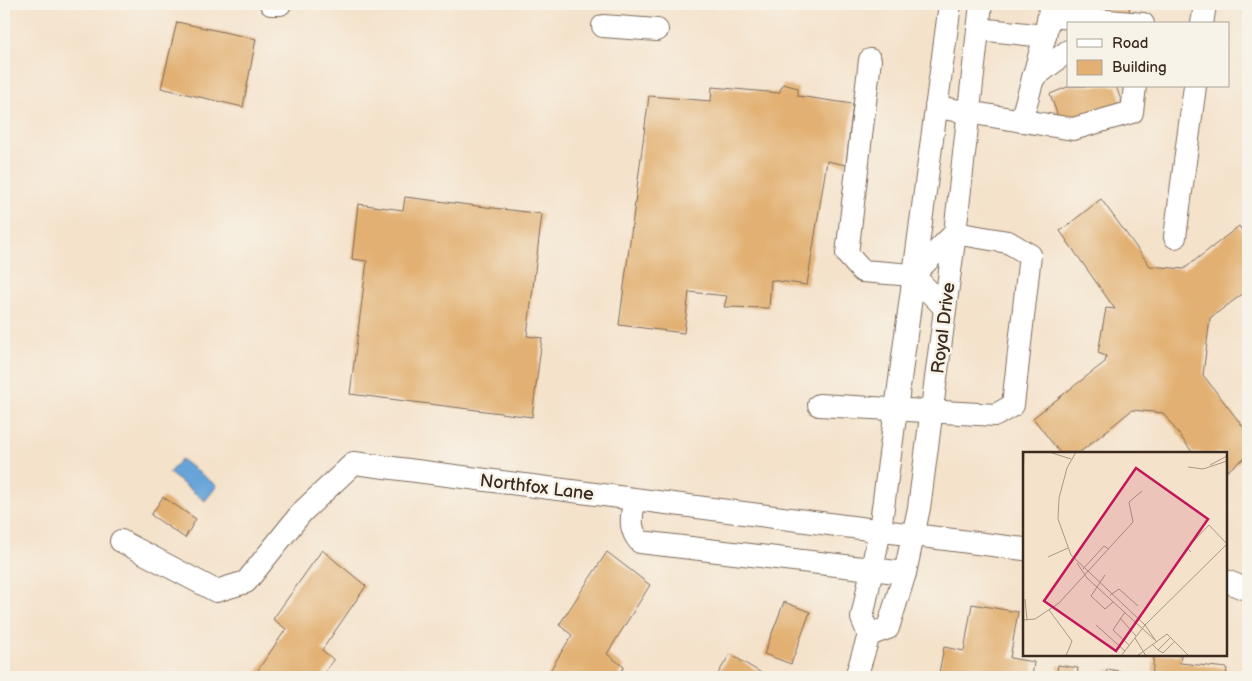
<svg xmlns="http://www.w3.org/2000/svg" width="1252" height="681" viewBox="0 0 1252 681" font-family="'Balsamiq Sans',sans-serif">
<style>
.water{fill:#66a4d8;stroke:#50677b}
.building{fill:#e2b072}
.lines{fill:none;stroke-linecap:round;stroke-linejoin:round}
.minor-casing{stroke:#7c6a5b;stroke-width:24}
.minor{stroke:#fff;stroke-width:22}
.labels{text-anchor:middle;stroke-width:5;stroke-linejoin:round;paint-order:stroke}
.street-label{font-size:18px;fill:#3b2a1e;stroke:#f7f3e8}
.inset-road{fill:none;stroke:#aa9886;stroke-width:1}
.view{fill:#c2185b;fill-opacity:0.15;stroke:#c2185b;stroke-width:2.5}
.inset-edge{fill:none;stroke:#3b2a1e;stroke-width:2.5}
</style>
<rect width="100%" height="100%" fill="#f7f3e8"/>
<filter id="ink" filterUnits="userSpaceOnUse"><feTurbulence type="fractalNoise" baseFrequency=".02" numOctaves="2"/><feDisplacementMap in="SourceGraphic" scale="10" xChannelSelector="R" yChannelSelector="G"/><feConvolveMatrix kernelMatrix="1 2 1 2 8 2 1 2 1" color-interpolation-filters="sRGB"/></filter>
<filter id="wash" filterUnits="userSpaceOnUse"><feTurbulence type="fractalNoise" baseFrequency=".0096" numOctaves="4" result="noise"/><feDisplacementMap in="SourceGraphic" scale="20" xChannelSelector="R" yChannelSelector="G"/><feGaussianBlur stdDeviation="1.12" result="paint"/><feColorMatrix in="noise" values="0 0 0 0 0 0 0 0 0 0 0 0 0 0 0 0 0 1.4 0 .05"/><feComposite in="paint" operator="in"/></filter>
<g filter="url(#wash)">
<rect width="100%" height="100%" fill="#f4e2cb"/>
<path class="water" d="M 181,459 L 217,486 L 205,501 L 169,473 Z"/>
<g id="blocks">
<g class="building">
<path d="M 1074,4 L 1130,4 L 1128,24 L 1072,24 Z"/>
<path d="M 177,22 L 256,39 L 243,107 L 161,88 Z"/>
<path d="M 783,84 L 798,88 L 798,96 L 853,104 L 846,165 L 827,161 L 807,285 L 771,280 L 769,308 L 724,307 L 727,296 L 689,292 L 684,333 L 619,325 L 649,96 L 711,101 L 712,87 L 779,93 Z"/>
<path d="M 1070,86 L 1116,86 L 1122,103 L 1061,125 L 1050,94 Z"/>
<path d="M 405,197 L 542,214 L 527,336 L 542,338 L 532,417 L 350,394 L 367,261 L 352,259 L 358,204 L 403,210 Z"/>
<path d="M 1101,199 L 1150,266 L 1184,269 L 1239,226 L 1248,240 L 1248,290 L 1210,318 L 1203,375 L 1248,433 L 1248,455 L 1226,472 L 1226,453 L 1193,453 L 1163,413 L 1132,410 L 1079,453 L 1060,453 L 1033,418 L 1105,362 L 1106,356 L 1098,353 L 1106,308 L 1115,309 L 1060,231 Z"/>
<path d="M 163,497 L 196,519 L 185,538 L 151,515 Z"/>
<path d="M 322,550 L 366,586 L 322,650 L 334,660 L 321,677 L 253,677 L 286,629 L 273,619 Z"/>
<path d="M 607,552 L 650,585 L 607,654 L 624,667 L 617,677 L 546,677 L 572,635 L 559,625 Z"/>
<path d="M 784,602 L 810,612 L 791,664 L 764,654 Z"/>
<path d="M 972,604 L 1018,612 L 1010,658 L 1034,662 L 1032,677 L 960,677 L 939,673 L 944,647 L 964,651 Z"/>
<path d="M 730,654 L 768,677 L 716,677 Z"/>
<path d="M 1154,655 L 1181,655 L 1180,663 L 1227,668 L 1226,677 L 1152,677 Z"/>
<path d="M 1058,665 L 1078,668 L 1077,677 L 1056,677 Z"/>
<path d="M 1107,669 L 1130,673 L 1129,677 L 1106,677 Z"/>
</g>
</g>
</g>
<g filter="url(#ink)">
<use href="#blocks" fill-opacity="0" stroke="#7c6a5b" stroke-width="1"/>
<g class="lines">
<defs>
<g id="minor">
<path d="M 271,4 L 280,4"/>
<path d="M 1049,16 L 1143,24"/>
<path d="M 1202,24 L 1205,4"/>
<path d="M 603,26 L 657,30"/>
<path d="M 978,29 L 1045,36"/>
<path d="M 870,60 L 847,254 L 862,271 L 913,275 L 945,308"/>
<path d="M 1033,78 L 1068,51"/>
<path d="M 936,107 L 1073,129 L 1132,112 L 1135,86"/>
<path d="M 1021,121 L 1045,36 L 1051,4"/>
<path d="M 1175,237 L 1195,86"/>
<path d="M 913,275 L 955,233"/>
<path d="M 819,405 L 996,415 L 1013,405 L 1030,255 L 1008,242 L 955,233"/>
<path d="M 634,500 C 632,517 628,528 640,542 L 905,573"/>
<path d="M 121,541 L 216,591 L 246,582 L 302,512 L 354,463 L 1024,549"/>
<path d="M 1226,581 L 1248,590"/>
<path d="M 869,635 L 888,628 L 905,573 L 919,508 L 955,233 L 981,4"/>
<path d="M 856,677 L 869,635 L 862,618 L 880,530 L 950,4"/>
</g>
</defs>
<use href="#minor" class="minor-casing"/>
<use href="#minor" class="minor"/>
</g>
</g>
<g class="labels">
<g class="street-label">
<text transform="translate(943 328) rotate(-83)" y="6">Royal Drive</text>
<text transform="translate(537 487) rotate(7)" y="6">Northfox Lane</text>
</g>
</g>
<g transform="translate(1023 452)">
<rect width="204" height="204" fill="#f4e2cb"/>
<path class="inset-road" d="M 26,0 L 48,7M 53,0 L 44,16 L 36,46 L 35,67 L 48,103 L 122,173 L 133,189 L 64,126 L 54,111M 187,13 L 204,4M 165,15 L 180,17 L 204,9M 0,31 L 1,0M 168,100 L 164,96 L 186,73 L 204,92M 25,105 L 45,96M 60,117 L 81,94 L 86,97M 82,123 L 68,144 L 82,157 L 90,150M 87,143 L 96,137 L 115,154M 2,147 L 4,168M 26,158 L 49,189 L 43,204M 102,160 L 90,178 L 106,193M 97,166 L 113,184M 0,168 L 12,167 L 36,151 L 110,70 L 106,50 L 119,39M 73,173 L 102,199M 112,186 L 123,204M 129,192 L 135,198 L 148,185M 135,198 L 140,201 L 152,189M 98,204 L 122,173 L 204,92M 114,204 L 144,182 L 166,204"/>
<path class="view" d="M 113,16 L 185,67 L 93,199 L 21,149 Z"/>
<rect width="204" height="204" class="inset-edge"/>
</g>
<rect width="1252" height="681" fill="none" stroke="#f7f3e8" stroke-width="20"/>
<rect x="1067" y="22" width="162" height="65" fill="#f7f3e8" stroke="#aca397"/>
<rect x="1077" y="39" width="25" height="8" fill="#ffffff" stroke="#aca397"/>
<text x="1112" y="48" font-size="15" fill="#3b2a1e">Road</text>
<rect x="1077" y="60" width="25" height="15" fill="#e2b072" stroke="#aca397"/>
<text x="1112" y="72" font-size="15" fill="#3b2a1e">Building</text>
</svg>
